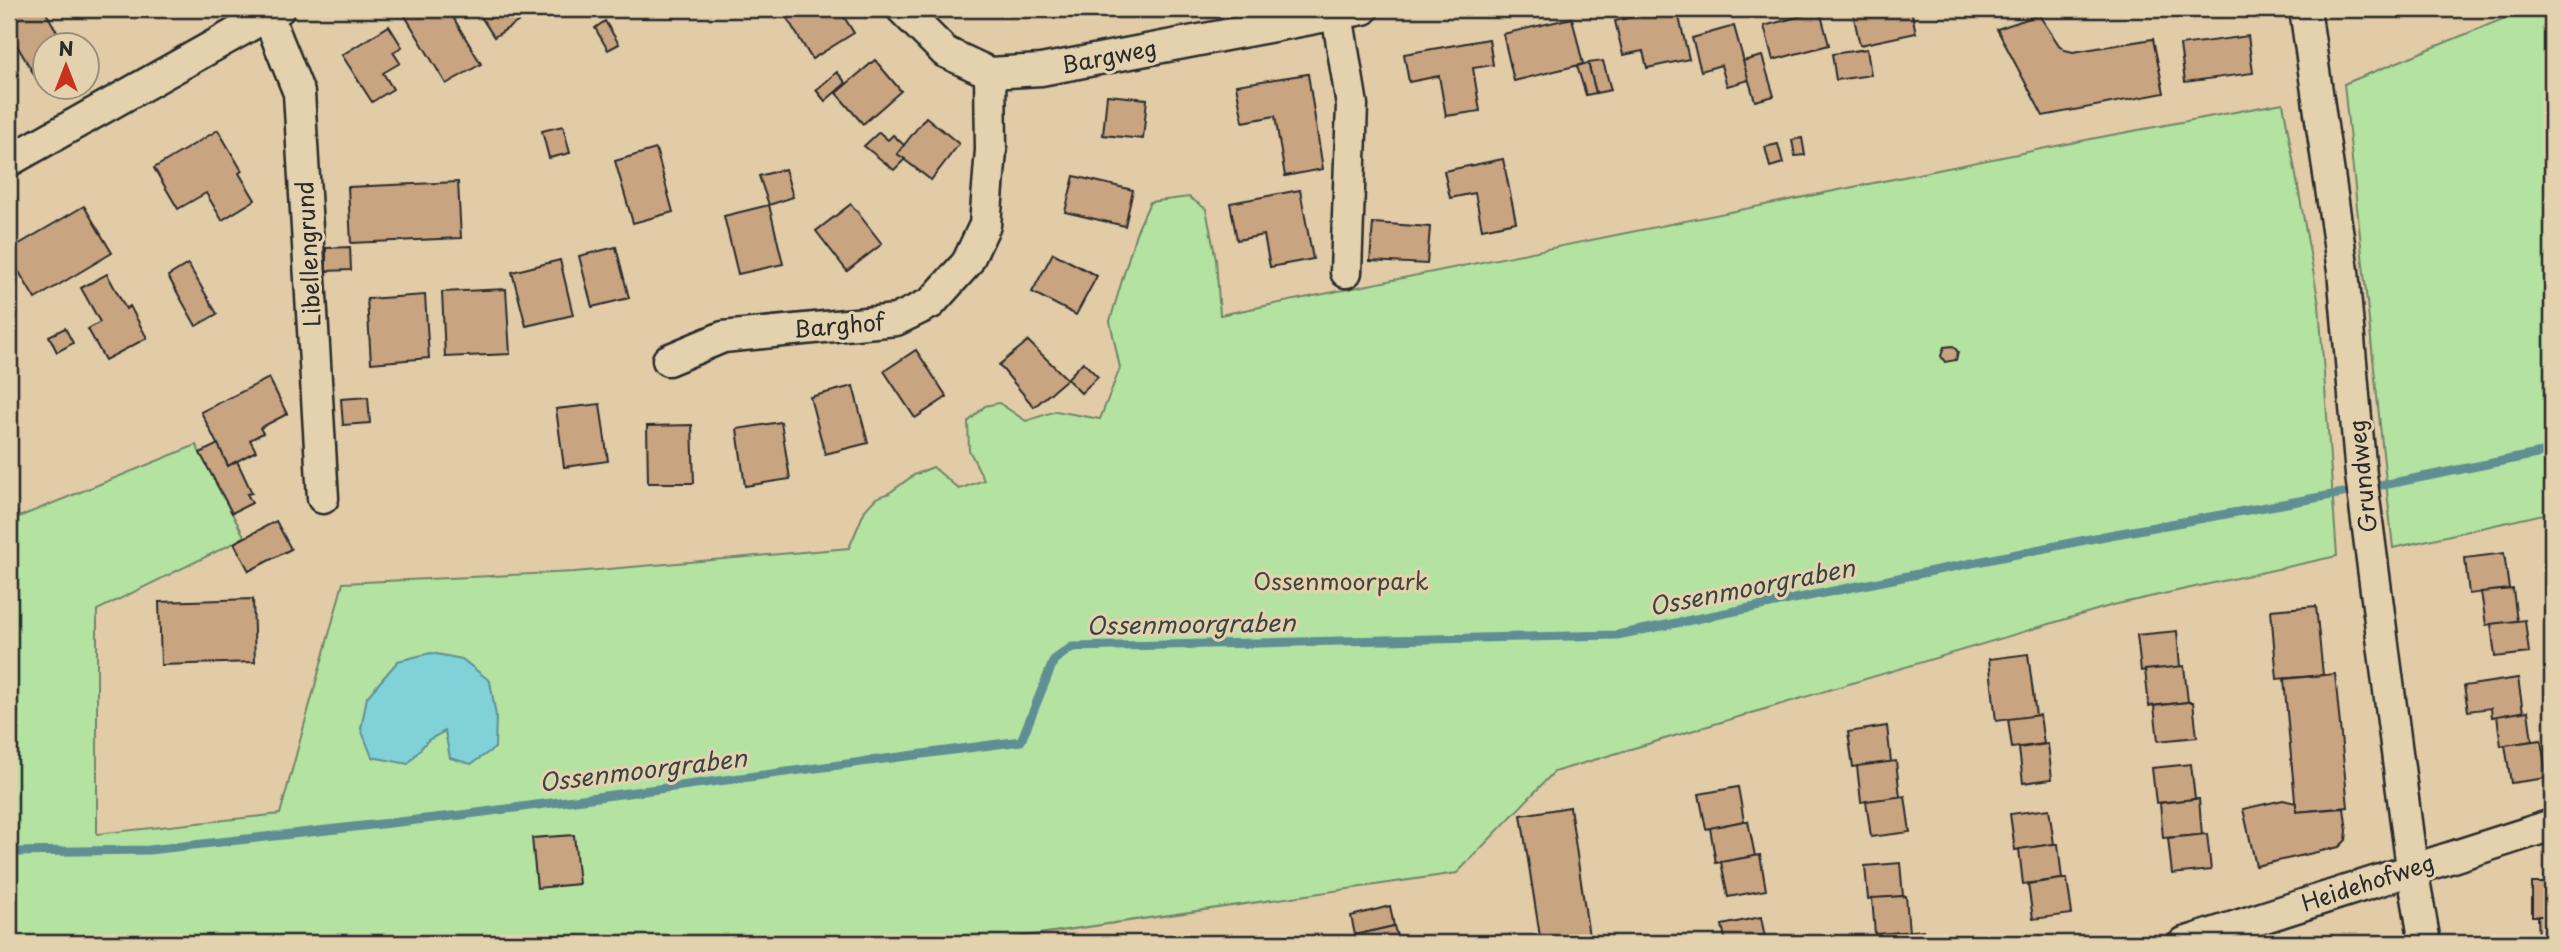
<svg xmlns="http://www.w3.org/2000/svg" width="2561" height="952" viewBox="0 0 2561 952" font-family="'Playpen Sans',sans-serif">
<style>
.green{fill:#b4e2a1;stroke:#708666;stroke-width:2}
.water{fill:#80d2d8;stroke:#5e8f93;stroke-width:2}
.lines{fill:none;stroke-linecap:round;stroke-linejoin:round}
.stream{stroke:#5e8f93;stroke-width:9}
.building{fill:#c8a481;stroke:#2b2b2b;stroke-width:2}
.minor-casing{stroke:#2b2b2b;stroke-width:35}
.minor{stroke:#e4d2af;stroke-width:30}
.labels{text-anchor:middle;stroke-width:6;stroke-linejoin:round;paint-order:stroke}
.street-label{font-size:23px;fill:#2b2b2b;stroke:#e4d2af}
.park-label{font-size:23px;fill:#40463d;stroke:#e4d2af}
.water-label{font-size:24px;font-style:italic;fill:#384445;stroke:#e4d2af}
</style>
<rect width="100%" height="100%" fill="#e2cca8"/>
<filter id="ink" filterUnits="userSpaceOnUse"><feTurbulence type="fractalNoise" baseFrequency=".0143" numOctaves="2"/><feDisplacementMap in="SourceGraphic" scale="14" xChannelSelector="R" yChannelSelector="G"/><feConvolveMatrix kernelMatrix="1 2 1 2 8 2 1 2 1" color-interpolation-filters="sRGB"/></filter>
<g filter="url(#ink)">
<g class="green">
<path d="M 2527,9 L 2552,9 L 2552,512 L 2393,548 L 2344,84 Z"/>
<path d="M 2283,103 L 2319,304 L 2337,556 L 2113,605 L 1554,772 L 1457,873 L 978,943 L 663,943 L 496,934 L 459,943 L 9,943 L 9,499 L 19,517 L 196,445 L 244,536 L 234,543 L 97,610 L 97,834 L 280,814 L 343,583 L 574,572 L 849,548 L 865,510 L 876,498 L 889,493 L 914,475 L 933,467 L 959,489 L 984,480 L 969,450 L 968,422 L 985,406 L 999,403 L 1026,421 L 1056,411 L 1100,419 L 1120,368 L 1110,321 L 1136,233 L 1150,202 L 1189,197 L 1206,209 L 1216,260 L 1220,315 L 2101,137 Z"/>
</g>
<path class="water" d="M 431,653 L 462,659 L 490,681 L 496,716 L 495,748 L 471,764 L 450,758 L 445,731 L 428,740 L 408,764 L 372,757 L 361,729 L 367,697 L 398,661 Z"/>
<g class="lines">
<g class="stream">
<path d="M 2383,485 L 2552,451"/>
<path d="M 9,852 L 149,850 L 461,815 L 1021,741 L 1054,660 L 1072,647 L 1617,635 L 2110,535 L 2343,493"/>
</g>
</g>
<g class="building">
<path d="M 26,9 L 44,9 L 65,46 L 46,46 L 46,69 L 35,76 L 9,32 L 9,19 Z"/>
<path d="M 413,9 L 448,9 L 481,64 L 446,84 L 404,14 Z"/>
<path d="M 476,9 L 519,9 L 524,18 L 494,37 Z"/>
<path d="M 784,9 L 839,9 L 854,33 L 812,59 L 782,10 Z"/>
<path d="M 1644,9 L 1677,9 L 1689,59 L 1647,68 L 1643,51 L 1623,55 L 1615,21 L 1646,14 Z"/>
<path d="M 1852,9 L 1911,9 L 1916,33 L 1860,45 Z"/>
<path d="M 2213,9 L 2247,9 L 2248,12 L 2214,16 Z"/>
<path d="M 1820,11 L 1829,45 L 1773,60 L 1764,26 Z"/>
<path d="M 2039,15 L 2059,45 L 2065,50 L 2073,52 L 2153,39 L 2164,93 L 2043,116 L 1997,29 Z"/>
<path d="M 1572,18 L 1583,64 L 1514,81 L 1503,34 Z"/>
<path d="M 605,21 L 619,44 L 608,50 L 595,28 Z"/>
<path d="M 389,26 L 402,47 L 393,52 L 400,63 L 383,73 L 393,89 L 372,102 L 342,55 Z"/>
<path d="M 1734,26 L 1749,80 L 1727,86 L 1721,65 L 1701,71 L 1692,38 Z"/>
<path d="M 2248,36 L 2253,73 L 2185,82 L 2180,45 Z"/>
<path d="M 1489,39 L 1493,65 L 1473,68 L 1480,111 L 1446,116 L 1439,76 L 1409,82 L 1404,54 Z"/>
<path d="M 1867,49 L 1871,75 L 1836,80 L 1832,54 Z"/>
<path d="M 1762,56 L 1774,96 L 1755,101 L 1743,61 Z"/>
<path d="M 875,60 L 901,91 L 863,124 L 836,93 Z"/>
<path d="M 1603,61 L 1611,90 L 1596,93 L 1588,63 Z"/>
<path d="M 1588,63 L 1596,93 L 1586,95 L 1577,66 Z"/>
<path d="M 837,72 L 846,83 L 825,101 L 816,90 Z"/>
<path d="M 1308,74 L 1323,169 L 1285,176 L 1275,116 L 1243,122 L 1236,85 Z"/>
<path d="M 1107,95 L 1147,99 L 1143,139 L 1103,135 Z"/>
<path d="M 926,117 L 959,144 L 931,180 L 897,154 Z"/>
<path d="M 563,126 L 570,153 L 549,158 L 542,131 Z"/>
<path d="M 218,130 L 242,171 L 239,173 L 255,200 L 222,220 L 206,193 L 178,209 L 154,168 Z"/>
<path d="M 879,132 L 888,140 L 893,135 L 904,145 L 897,154 L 905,159 L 894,170 L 864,146 Z"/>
<path d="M 1802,138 L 1805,155 L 1795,156 L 1792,140 Z"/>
<path d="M 1778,144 L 1783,163 L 1770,167 L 1765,147 Z"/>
<path d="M 656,149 L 673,212 L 633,223 L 615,161 Z"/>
<path d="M 1503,159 L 1516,222 L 1482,229 L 1475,193 L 1450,198 L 1444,171 Z"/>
<path d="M 785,169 L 793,197 L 769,205 L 759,176 Z"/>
<path d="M 1074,176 L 1133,190 L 1125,226 L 1065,212 Z"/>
<path d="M 458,182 L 461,238 L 351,243 L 348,187 Z"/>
<path d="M 1300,190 L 1313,259 L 1270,267 L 1264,235 L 1237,240 L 1230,203 Z"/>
<path d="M 851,204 L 882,244 L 847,271 L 816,231 Z"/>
<path d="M 769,205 L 783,264 L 738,274 L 724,216 Z"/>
<path d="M 84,206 L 112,253 L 35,299 L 9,255 L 9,250 Z"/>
<path d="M 1373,223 L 1430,227 L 1427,264 L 1370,261 Z"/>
<path d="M 350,247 L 351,270 L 326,271 L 326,248 Z"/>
<path d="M 616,247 L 629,298 L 592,307 L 579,256 Z"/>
<path d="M 1053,253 L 1097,276 L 1076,315 L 1032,292 Z"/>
<path d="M 560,260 L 573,315 L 526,326 L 512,272 Z"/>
<path d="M 188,264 L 217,314 L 196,326 L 168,276 Z"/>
<path d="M 107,274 L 126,309 L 130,306 L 147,338 L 105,360 L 88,329 L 100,322 L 81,288 Z"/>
<path d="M 506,289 L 510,354 L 445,357 L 442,292 Z"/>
<path d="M 425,295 L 429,358 L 371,363 L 367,299 Z"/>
<path d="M 65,328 L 73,343 L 57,352 L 49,336 Z"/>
<path d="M 1028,341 L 1067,379 L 1034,407 L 999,365 Z"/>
<path d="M 1953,346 L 1958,352 L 1956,360 L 1945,362 L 1941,356 L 1944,347 Z"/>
<path d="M 916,350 L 947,397 L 915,418 L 884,371 Z"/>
<path d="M 1083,362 L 1098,377 L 1081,393 L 1067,379 Z"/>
<path d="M 269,378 L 287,414 L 260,428 L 263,433 L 250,440 L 256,451 L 228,466 L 201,412 Z"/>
<path d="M 853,386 L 868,443 L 825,454 L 810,397 Z"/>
<path d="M 368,397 L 370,423 L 343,425 L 341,399 Z"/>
<path d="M 600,404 L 608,461 L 564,467 L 556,409 Z"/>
<path d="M 781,422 L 790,479 L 745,486 L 737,429 Z"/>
<path d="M 692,425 L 694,483 L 648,483 L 647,426 Z"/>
<path d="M 218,444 L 228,466 L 237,461 L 252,493 L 247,494 L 252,503 L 232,513 L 200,453 Z"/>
<path d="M 276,521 L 291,549 L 249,571 L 234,543 Z"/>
<path d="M 2504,553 L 2509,589 L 2469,594 L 2465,558 Z"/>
<path d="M 2513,589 L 2517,621 L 2486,625 L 2481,592 Z"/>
<path d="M 253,599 L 255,662 L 161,665 L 159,602 Z"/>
<path d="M 2316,606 L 2323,675 L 2277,679 L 2271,610 Z"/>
<path d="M 2525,620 L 2529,653 L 2495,657 L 2491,624 Z"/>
<path d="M 2177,631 L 2180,667 L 2141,671 L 2137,635 Z"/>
<path d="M 2028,654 L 2036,716 L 1996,721 L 1989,659 Z"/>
<path d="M 2184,666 L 2188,702 L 2149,706 L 2145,670 Z"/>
<path d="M 2335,674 L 2348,807 L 2296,812 L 2284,679 Z"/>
<path d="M 2518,678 L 2523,712 L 2492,717 L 2491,708 L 2468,711 L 2464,686 Z"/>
<path d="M 2188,702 L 2193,702 L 2197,737 L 2158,741 L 2154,706 Z"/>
<path d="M 2528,711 L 2532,741 L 2501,746 L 2497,716 Z"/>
<path d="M 2040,715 L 2044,744 L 2012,748 L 2008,719 Z"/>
<path d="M 1887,726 L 1891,762 L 1853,767 L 1848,732 Z"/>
<path d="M 2541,740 L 2547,778 L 2511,783 L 2505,745 Z"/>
<path d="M 2048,744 L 2052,779 L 2023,783 L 2019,748 Z"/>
<path d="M 1896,761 L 1900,797 L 1861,802 L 1857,766 Z"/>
<path d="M 2191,764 L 2195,799 L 2156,803 L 2152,768 Z"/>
<path d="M 1738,787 L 1744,821 L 1706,829 L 1699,794 Z"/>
<path d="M 1905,796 L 1910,832 L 1871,837 L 1866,801 Z"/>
<path d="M 2195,799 L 2199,799 L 2202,835 L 2163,838 L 2160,803 Z"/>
<path d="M 2283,800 L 2296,803 L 2296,812 L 2344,808 L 2347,831 L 2346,840 L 2339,847 L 2256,866 L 2243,809 Z"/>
<path d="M 1570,807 L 1590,943 L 1541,943 L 1521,815 Z"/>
<path d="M 2049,809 L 2054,844 L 2015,850 L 2010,814 Z"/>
<path d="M 1744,821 L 1748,821 L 1755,856 L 1716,863 L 1710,828 Z"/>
<path d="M 2207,834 L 2211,870 L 2172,874 L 2168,838 Z"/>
<path d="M 574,835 L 579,884 L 537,888 L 532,838 Z"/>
<path d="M 2054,844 L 2058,844 L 2062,879 L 2023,884 L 2019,849 Z"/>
<path d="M 1760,855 L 1766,890 L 1728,897 L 1721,862 Z"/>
<path d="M 1900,863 L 1903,896 L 1868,899 L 1865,866 Z"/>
<path d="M 2062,879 L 2067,879 L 2072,914 L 2033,919 L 2028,884 Z"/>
<rect x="2532" y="883" width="20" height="33"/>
<path d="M 1906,896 L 1909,932 L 1875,934 L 1872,898 Z"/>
<path d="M 1390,906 L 1394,926 L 1355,935 L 1351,916 Z"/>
<path d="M 2538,916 L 2552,916 L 2552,943 L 2539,943 Z"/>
<path d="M 1761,917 L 1766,943 L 1726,943 L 1722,925 Z"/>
<path d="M 1394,926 L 1399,943 L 1357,943 L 1355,935 Z"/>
<path d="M 1923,930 L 1924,943 L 1881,943 L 1880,934 Z"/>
</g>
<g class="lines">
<defs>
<g id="minor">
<path d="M 902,9 L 945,52 L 990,73 L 1041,70 L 1363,9"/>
<path d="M 2305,9 L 2343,271 L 2361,475 L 2412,868 L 2425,943"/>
<path d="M 1337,14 L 1352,105 L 1346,272"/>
<path d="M 268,16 L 299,93 L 323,498"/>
<path d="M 9,161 L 279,9"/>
<path d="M 668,360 L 723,337 L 896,320 L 931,303 L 967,263 L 985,225 L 991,150 L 990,73"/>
<path d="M 2184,943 L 2552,825"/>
</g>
</defs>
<use href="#minor" class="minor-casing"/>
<use href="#minor" class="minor"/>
</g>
</g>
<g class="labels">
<g class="street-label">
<text transform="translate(1109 57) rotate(-11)" y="8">Bargweg</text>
<text transform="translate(309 254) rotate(-93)" y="8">Libellengrund</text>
<text transform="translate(839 326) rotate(-5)" y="8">Barghof</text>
<text transform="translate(2363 476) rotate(-96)" y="8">Grundweg</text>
<text transform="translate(2368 883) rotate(-18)" y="8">Heidehofweg</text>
</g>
<g class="park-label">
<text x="1341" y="590">Ossenmoorpark</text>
</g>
<g class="water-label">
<text transform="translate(1752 588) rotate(-11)" y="8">Ossenmoorgraben</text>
<text transform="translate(1191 625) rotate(-1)" y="8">Ossenmoorgraben</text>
<text transform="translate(643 771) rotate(-7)" y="8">Ossenmoorgraben</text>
</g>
</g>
<rect width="2561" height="952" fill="none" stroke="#e4d2af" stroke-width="35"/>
<rect x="18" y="18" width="2526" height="917" fill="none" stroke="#2b2b2b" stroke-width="2.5" filter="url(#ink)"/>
<g transform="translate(66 66)"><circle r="33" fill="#e4d2af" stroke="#9a8f7a" stroke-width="2"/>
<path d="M0-5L12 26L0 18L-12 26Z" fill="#c8321e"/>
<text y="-10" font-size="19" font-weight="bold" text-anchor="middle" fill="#2b2b2b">N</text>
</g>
</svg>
